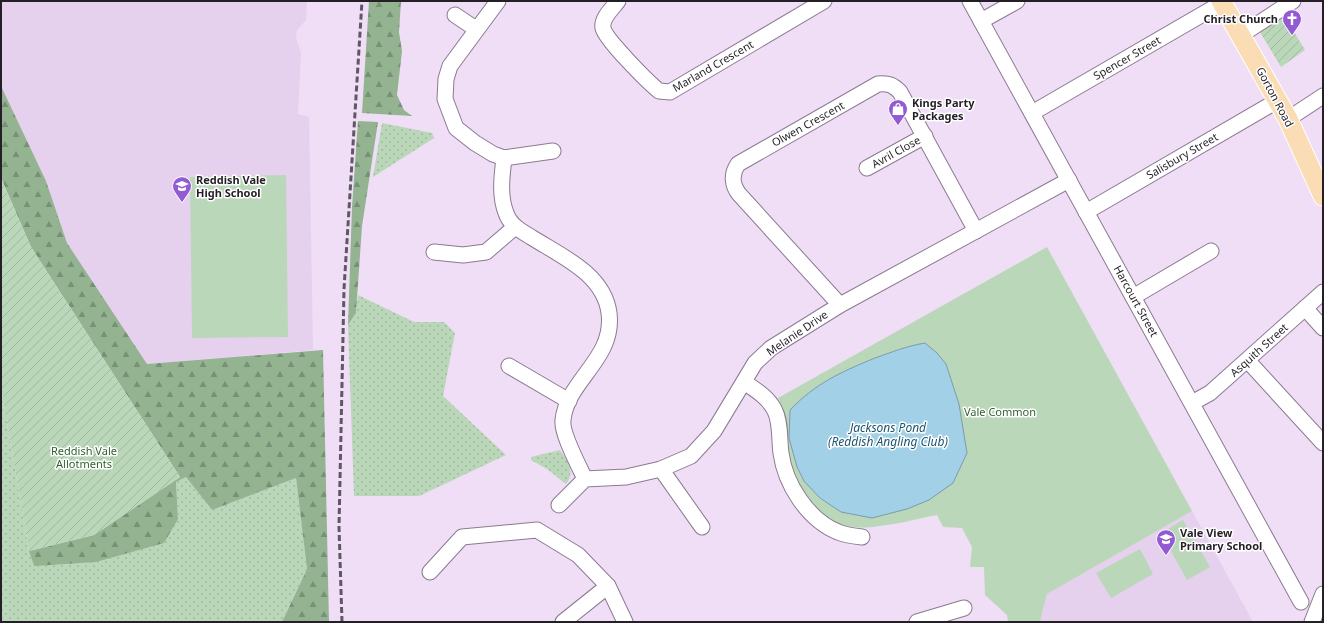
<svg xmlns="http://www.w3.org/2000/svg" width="1324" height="623" viewBox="0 0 1324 623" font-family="'Noto Sans',sans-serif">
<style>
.built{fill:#e5d0ee}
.grass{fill:url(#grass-dots)}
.forest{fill:url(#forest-firs)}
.park{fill:#bbd7b9}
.garden{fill:url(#garden-furrows)}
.water{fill:#a1d0e7;stroke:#7c9bad}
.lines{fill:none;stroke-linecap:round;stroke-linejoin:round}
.minor-casing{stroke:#8a7b90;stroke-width:17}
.major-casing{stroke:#fff;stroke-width:21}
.minor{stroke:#fff;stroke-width:15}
.major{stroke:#faddb4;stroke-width:19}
.rail{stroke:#605764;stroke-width:3;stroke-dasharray:6 3;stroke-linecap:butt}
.labels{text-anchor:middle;stroke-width:3;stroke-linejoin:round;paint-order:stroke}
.poi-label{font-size:11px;font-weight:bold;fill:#241e27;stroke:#fff;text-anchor:start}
.street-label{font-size:11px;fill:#241e27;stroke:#fff}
.park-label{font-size:11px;fill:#315e30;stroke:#fff}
.water-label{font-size:12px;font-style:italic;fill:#1a546c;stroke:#fff}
</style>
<defs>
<pattern id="grass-dots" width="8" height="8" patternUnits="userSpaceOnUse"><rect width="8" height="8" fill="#bbd7b9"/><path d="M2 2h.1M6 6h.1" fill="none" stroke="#a1b89f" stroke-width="1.8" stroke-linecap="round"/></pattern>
<pattern id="forest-firs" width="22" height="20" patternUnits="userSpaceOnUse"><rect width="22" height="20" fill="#93b391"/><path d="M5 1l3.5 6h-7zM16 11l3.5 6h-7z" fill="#789176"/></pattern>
<pattern id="garden-furrows" width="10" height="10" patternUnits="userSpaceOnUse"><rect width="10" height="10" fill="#bbd7b9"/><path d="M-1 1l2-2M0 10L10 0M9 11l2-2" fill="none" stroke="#a1b89f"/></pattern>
</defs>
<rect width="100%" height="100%" fill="#efdef6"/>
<g class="built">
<path d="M 1,1 L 307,1 L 306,20 L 297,30 L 296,38 L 301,53 L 298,114 L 309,117 L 313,350 L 147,364 L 67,243 L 46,181 L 1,86 Z"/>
<path d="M 1192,511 L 1253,622 L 1040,622 L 1047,594 Z"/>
</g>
<g class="grass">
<path d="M 382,123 L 432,133 L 434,138 L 373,177 Z"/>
<path d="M 358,295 L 414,322 L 444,322 L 455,333 L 443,396 L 506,455 L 419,496 L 354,496 L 348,325 L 356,313 Z"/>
<path d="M 1,388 L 29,551 L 34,566 L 178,519 L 176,482 L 186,477 L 212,510 L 296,478 L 307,569 L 282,622 L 1,622 Z"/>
<path d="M 560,450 C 567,460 576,472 566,484 L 547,469 L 531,460 L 531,457 Z"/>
</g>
<g class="forest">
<path d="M 369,1 L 401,1 L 399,32 L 402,51 L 397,95 L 404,110 L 412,116 L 362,113 Z"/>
<path d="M 1,86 L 46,181 L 67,243 L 147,364 L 323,350 L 329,622 L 282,622 L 307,569 L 296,478 L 212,510 L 186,477 L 176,482 L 178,519 L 164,543 L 96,562 L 34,566 L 29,551 L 94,535 L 180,477 L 31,247 L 1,178 Z"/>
<path d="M 358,121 L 378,122 L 362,226 L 356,313 L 348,325 L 352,207 Z"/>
</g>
<g class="park">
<path d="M 286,175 L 288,337 L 192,338 L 190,177 Z"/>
<path d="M 1047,247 L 1192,511 L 1047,594 L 1040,622 L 1008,622 L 1007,615 L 985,595 L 984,567 L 970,567 L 972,547 L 962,528 L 943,527 L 937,515 C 911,520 862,534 838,524 C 828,520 820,512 812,503 C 802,491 794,476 790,460 C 785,440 788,417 778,398 Z"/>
<path d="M 1183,520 L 1210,567 L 1187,580 L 1161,533 Z"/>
<path d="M 1140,549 L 1153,574 L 1111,598 L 1096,573 Z"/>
</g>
<g class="garden">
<path d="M 1285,17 L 1305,50 L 1281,67 L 1260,32 Z"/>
<path d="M 1,178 L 31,247 L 180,477 L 94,535 L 29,551 L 1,388 Z"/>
</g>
<path class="water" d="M 925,343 L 937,353 L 946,364 L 959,404 L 967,453 L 953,483 L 929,500 L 907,509 L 872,518 L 841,512 L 820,498 L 804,481 L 797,467 L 789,438 L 790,410 C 816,383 841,372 875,358 C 892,352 907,346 925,343 Z"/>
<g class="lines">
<defs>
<g id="minor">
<path d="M 498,1 L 450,66 L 446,79 L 445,99 L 456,128 L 475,143 L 493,154 L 504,158 L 553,151"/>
<path d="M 618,1 C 613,8 601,18 603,28 C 605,39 648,82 659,91 L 670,92 L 824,1"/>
<path d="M 970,1 L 1301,602"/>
<path d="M 455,15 L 476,29"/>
<path d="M 981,21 L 1017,1"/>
<path d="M 1241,35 L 1293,1"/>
<path d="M 1032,113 L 1222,3"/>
<path d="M 1288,119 L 1323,96"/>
<path d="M 504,158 C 502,176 499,195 506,213 C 510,225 521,231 531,237 C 561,256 604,274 609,313 C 615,359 567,380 563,420 C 561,433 579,466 585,479"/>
<path d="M 867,168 L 925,136"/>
<path d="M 1086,212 L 1277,101"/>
<path d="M 434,252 L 463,255 L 486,252 L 515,227"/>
<path d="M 1133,297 L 1211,251"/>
<path d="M 840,305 L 739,194 C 732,185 731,174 738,164 L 878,84 C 889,83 893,85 900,92 L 976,231"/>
<path d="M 1305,308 L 1323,328"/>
<path d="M 1248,361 L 1323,443"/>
<path d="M 509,366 L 569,401"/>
<path d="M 744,382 C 756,390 769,398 775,411 C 781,423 779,440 781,453 C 785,484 808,520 838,532 C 845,535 853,536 862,537"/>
<path d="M 1192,403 L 1210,393 L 1323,292"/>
<path d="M 661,469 L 702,527"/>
<path d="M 559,505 L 585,479 L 626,477 L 661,469 L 691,456 L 714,431 L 755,363 L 771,348 L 840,305 L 1069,180"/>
<path d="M 430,572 L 462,537 L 537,530 L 578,555 L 608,586 L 625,622"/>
<path d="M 563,622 L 608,586"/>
<path d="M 917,622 L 964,608"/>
<path d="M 1312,622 L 1323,594"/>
</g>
<path id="major" d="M 1221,1 L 1288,119 L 1323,196"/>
</defs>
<use href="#minor" class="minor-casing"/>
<use href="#major" class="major-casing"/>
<use href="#minor" class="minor"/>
<use href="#major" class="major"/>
<path class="rail" d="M 342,622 L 339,527 L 344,289 L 362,1"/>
</g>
<defs>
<symbol id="church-pin" viewBox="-11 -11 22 30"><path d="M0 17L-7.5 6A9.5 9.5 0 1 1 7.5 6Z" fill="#925bd3" stroke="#fff"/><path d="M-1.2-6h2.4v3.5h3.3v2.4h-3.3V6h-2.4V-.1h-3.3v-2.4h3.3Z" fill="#fff"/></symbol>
<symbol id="shop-pin" viewBox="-11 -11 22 30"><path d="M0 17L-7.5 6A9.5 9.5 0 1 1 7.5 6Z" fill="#925bd3" stroke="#fff"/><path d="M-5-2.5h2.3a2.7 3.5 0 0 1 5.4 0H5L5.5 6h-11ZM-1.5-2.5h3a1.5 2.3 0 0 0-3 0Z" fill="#fff"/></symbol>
<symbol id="school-pin" viewBox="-11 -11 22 30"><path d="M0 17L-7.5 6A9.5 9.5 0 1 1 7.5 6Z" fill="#925bd3" stroke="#fff"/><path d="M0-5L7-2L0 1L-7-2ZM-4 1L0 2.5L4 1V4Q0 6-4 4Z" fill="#fff"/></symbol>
</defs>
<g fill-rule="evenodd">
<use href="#church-pin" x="1281" y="8" width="22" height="30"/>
<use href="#shop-pin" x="887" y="98" width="22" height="30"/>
<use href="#school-pin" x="171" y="175" width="22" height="30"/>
<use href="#school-pin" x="1155" y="528" width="22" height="30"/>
</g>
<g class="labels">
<g class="poi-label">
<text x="1278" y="23" text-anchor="end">Christ Church</text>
<text x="912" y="107">Kings Party<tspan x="912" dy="13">Packages</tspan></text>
<text x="196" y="184">Reddish Vale<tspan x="196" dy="13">High School</tspan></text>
<text x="1180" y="537">Vale View<tspan x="1180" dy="13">Primary School</tspan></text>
</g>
<g class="street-label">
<text transform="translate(1127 58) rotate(-30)" y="4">Spencer Street</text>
<text transform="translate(713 66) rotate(-30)" y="4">Marland Crescent</text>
<text transform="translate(1275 97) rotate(62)" y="4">Gorton Road</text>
<text transform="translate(808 124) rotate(-29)" y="4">Olwen Crescent</text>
<text transform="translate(896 152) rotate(-29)" y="4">Avril Close</text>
<text transform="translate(1182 156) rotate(-30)" y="4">Salisbury Street</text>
<text transform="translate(1136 301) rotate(61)" y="4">Harcourt Street</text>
<text transform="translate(797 333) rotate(-34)" y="4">Melanie Drive</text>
<text transform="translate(1259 350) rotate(-42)" y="4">Asquith Street</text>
</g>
<g class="park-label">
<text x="1000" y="416">Vale Common</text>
<text x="84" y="455">Reddish Vale<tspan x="84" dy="13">Allotments</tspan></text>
</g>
<g class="water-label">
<text x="888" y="432">Jacksons Pond<tspan x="888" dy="14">(Reddish Angling Club)</tspan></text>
</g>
</g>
<rect width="1324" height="623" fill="none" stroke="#241e27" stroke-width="4"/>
</svg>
